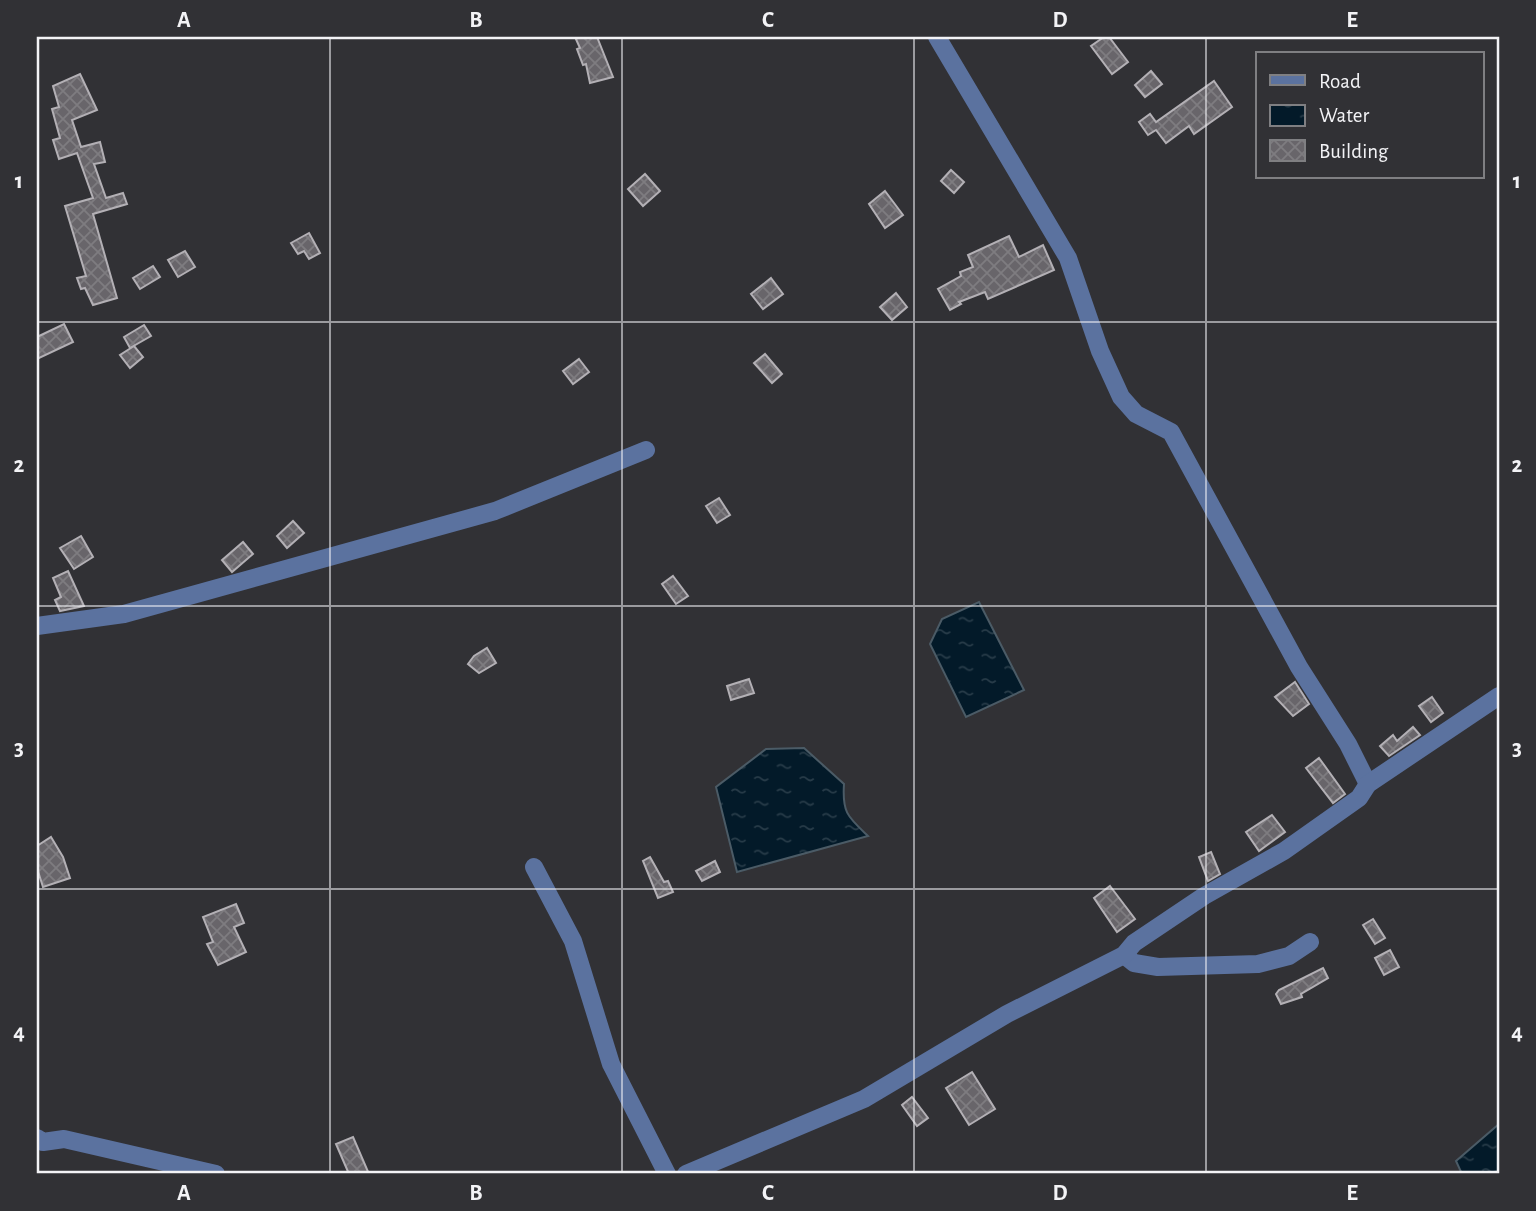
<svg xmlns="http://www.w3.org/2000/svg" width="1536" height="1211" viewBox="0 0 1536 1211" font-family="'Alegreya Sans',sans-serif">
<style>
.water{fill:url(#water-ripples);stroke:#4b5b66;stroke-width:2}
.building{fill:url(#building-cross-hatch);stroke:#b3b0b5;stroke-width:2}
.lines{fill:none;stroke-linecap:round;stroke-linejoin:round}
.minor{stroke:#5b729f;stroke-width:18}
.grid{fill:none;stroke:#f3f3f6;stroke-width:2;stroke-opacity:0.55}
.neatline{fill:none;stroke:#f3f3f6;stroke-width:2.5}
.grid-label{font-size:23px;text-anchor:middle;font-weight:bold;fill:#f3f3f6}
</style>
<defs>
<pattern id="water-ripples" width="26" height="14" patternUnits="userSpaceOnUse" patternTransform="scale(1.75)"><rect width="26" height="14" fill="#031a29"/><path d="M2 4q2-2 4 0t4 0M15 11q2-2 4 0t4 0" fill="none" stroke="#283c49"/></pattern>
<pattern id="building-cross-hatch" width="8" height="8" patternUnits="userSpaceOnUse" patternTransform="scale(1.75)"><rect width="8" height="8" fill="#68656a"/><path d="M0 0l8 8M0 8l8-8" fill="none" stroke="#7e7c80"/></pattern>
</defs>
<rect width="100%" height="100%" fill="#313135"/>
<g class="water">
<path d="M 979,602 L 1024,690 L 966,717 L 930,644 L 942,619 Z"/>
<path d="M 804,748 L 844,784 C 842,813 848,817 868,836 L 737,872 L 716,787 L 766,749 Z"/>
<path d="M 1499,1124 L 1499,1174 L 1462,1174 L 1456,1161 Z"/>
</g>
<g class="building">
<path d="M 575,37 L 597,37 L 613,77 L 590,83 L 586,64 L 583,65 L 577,49 L 580,48 Z"/>
<path d="M 1104,37 L 1109,37 L 1128,62 L 1112,74 L 1091,46 Z"/>
<path d="M 1151,71 L 1162,84 L 1145,97 L 1135,85 Z"/>
<path d="M 80,74 L 97,110 L 72,120 L 81,147 L 100,142 L 105,162 L 94,164 L 106,198 L 123,193 L 127,204 L 93,214 L 117,298 L 93,305 L 85,288 L 81,289 L 77,278 L 86,276 L 65,206 L 93,198 L 77,153 L 59,159 L 53,140 L 60,138 L 52,109 L 59,107 L 53,86 Z"/>
<path d="M 1214,81 L 1232,107 L 1194,134 L 1189,126 L 1166,143 L 1156,130 L 1148,135 L 1139,122 L 1150,114 L 1156,122 Z"/>
<path d="M 951,170 L 964,182 L 954,193 L 941,181 Z"/>
<path d="M 645,174 L 660,191 L 643,206 L 628,189 Z"/>
<path d="M 885,191 L 903,215 L 885,228 L 869,204 Z"/>
<path d="M 309,233 L 320,253 L 309,259 L 304,251 L 298,254 L 291,243 Z"/>
<path d="M 1009,236 L 1019,257 L 1043,245 L 1054,270 L 988,299 L 985,292 L 959,302 L 961,304 L 950,310 L 938,289 L 961,276 L 960,272 L 973,267 L 968,255 Z"/>
<path d="M 185,251 L 195,267 L 178,277 L 168,260 Z"/>
<path d="M 153,266 L 160,277 L 140,289 L 133,278 Z"/>
<path d="M 771,278 L 783,294 L 763,309 L 751,294 Z"/>
<path d="M 896,293 L 907,307 L 892,320 L 880,307 Z"/>
<path d="M 64,324 L 73,342 L 37,359 L 37,337 Z"/>
<path d="M 144,325 L 151,336 L 130,348 L 124,337 Z"/>
<path d="M 134,346 L 143,357 L 130,368 L 120,355 Z"/>
<path d="M 765,354 L 782,374 L 772,383 L 754,363 Z"/>
<path d="M 579,359 L 589,372 L 573,384 L 563,371 Z"/>
<path d="M 719,498 L 730,515 L 717,523 L 706,506 Z"/>
<path d="M 293,521 L 304,533 L 287,548 L 277,536 Z"/>
<path d="M 81,536 L 93,557 L 74,569 L 60,548 Z"/>
<path d="M 243,542 L 253,554 L 232,572 L 222,560 Z"/>
<path d="M 68,571 L 84,606 L 60,611 L 55,600 L 61,597 L 53,578 Z"/>
<path d="M 673,576 L 688,596 L 676,604 L 662,584 Z"/>
<path d="M 487,648 L 496,663 L 479,673 L 468,664 L 474,656 Z"/>
<path d="M 749,679 L 754,693 L 731,700 L 727,686 Z"/>
<path d="M 1295,682 L 1309,704 L 1293,716 L 1275,697 Z"/>
<path d="M 1432,697 L 1443,713 L 1431,722 L 1419,706 Z"/>
<path d="M 1413,727 L 1420,735 L 1389,756 L 1380,746 L 1393,735 L 1397,741 Z"/>
<path d="M 1319,758 L 1345,794 L 1333,803 L 1306,768 Z"/>
<path d="M 1272,815 L 1285,832 L 1259,851 L 1246,832 Z"/>
<path d="M 51,837 L 63,857 L 70,878 L 43,887 L 37,868 L 37,846 Z"/>
<path d="M 1211,852 L 1220,874 L 1208,881 L 1199,857 Z"/>
<path d="M 650,857 L 664,882 L 668,881 L 673,892 L 658,898 L 643,861 Z"/>
<path d="M 715,861 L 720,872 L 702,881 L 696,871 Z"/>
<path d="M 1110,886 L 1135,919 L 1117,932 L 1094,898 Z"/>
<path d="M 236,904 L 244,923 L 234,927 L 246,952 L 218,965 L 207,944 L 213,942 L 203,917 Z"/>
<path d="M 1373,919 L 1385,938 L 1375,944 L 1363,925 Z"/>
<path d="M 1390,950 L 1399,967 L 1384,975 L 1375,958 Z"/>
<path d="M 1323,968 L 1328,978 L 1301,994 L 1302,997 L 1281,1004 L 1276,994 L 1279,990 Z"/>
<path d="M 972,1072 L 995,1109 L 969,1125 L 946,1088 Z"/>
<path d="M 912,1097 L 928,1118 L 917,1126 L 902,1105 Z"/>
<path d="M 353,1137 L 369,1174 L 349,1174 L 336,1144 Z"/>
</g>
<g class="lines">
<g class="minor">
<path d="M 937,37 L 1068,258 L 1100,351 L 1121,397 L 1136,414 L 1171,432 L 1299,667 L 1348,744 L 1368,784"/>
<path d="M 37,626 L 124,614 L 495,511 L 646,450"/>
<path d="M 534,867 L 573,941 L 611,1064 L 667,1174"/>
<path d="M 1124,955 L 1134,963 L 1158,967 L 1258,964 L 1289,956 L 1310,942"/>
<path d="M 37,1138 L 43,1142 L 64,1139 L 216,1174"/>
<path d="M 686,1174 L 864,1099 L 1007,1014 L 1124,955 L 1134,943 L 1204,896 L 1284,851 L 1359,798 L 1368,784 L 1499,696"/>
</g>
</g>
<path class="grid" d="M 330,37 L 330,1174M 622,37 L 622,1174M 914,37 L 914,1174M 1206,37 L 1206,1174M 37,322 L 1499,322M 37,606 L 1499,606M 37,889 L 1499,889"/>
<rect width="1536" height="1211" fill="none" stroke="#313135" stroke-width="77"/>
<rect x="1256" y="52" width="228" height="126" fill="#313135" stroke="#7f7f82" stroke-width="2"/>
<rect x="1270" y="75" width="35" height="10" fill="#5b729f" stroke="#7f7f82" stroke-width="2"/>
<text x="1319" y="88" font-size="21" fill="#f3f3f6">Road</text>
<rect x="1270" y="105" width="35" height="21" fill="url(#water-ripples)" stroke="#7f7f82" stroke-width="2"/>
<text x="1319" y="122" font-size="21" fill="#f3f3f6">Water</text>
<rect x="1270" y="140" width="35" height="21" fill="url(#building-cross-hatch)" stroke="#7f7f82" stroke-width="2"/>
<text x="1319" y="158" font-size="21" fill="#f3f3f6">Building</text>
<rect x="38" y="38" width="1460" height="1134" class="neatline"/>
<g class="grid-label">
<text x="184" y="27">A</text>
<text x="476" y="27">B</text>
<text x="768" y="27">C</text>
<text x="1060" y="27">D</text>
<text x="1352" y="27">E</text>
<text x="19" y="188">1</text>
<text x="1517" y="188">1</text>
<text x="19" y="472">2</text>
<text x="1517" y="472">2</text>
<text x="19" y="755">3</text>
<text x="1517" y="755">3</text>
<text x="19" y="1039">4</text>
<text x="1517" y="1039">4</text>
<text x="184" y="1200">A</text>
<text x="476" y="1200">B</text>
<text x="768" y="1200">C</text>
<text x="1060" y="1200">D</text>
<text x="1352" y="1200">E</text>
</g>
</svg>
